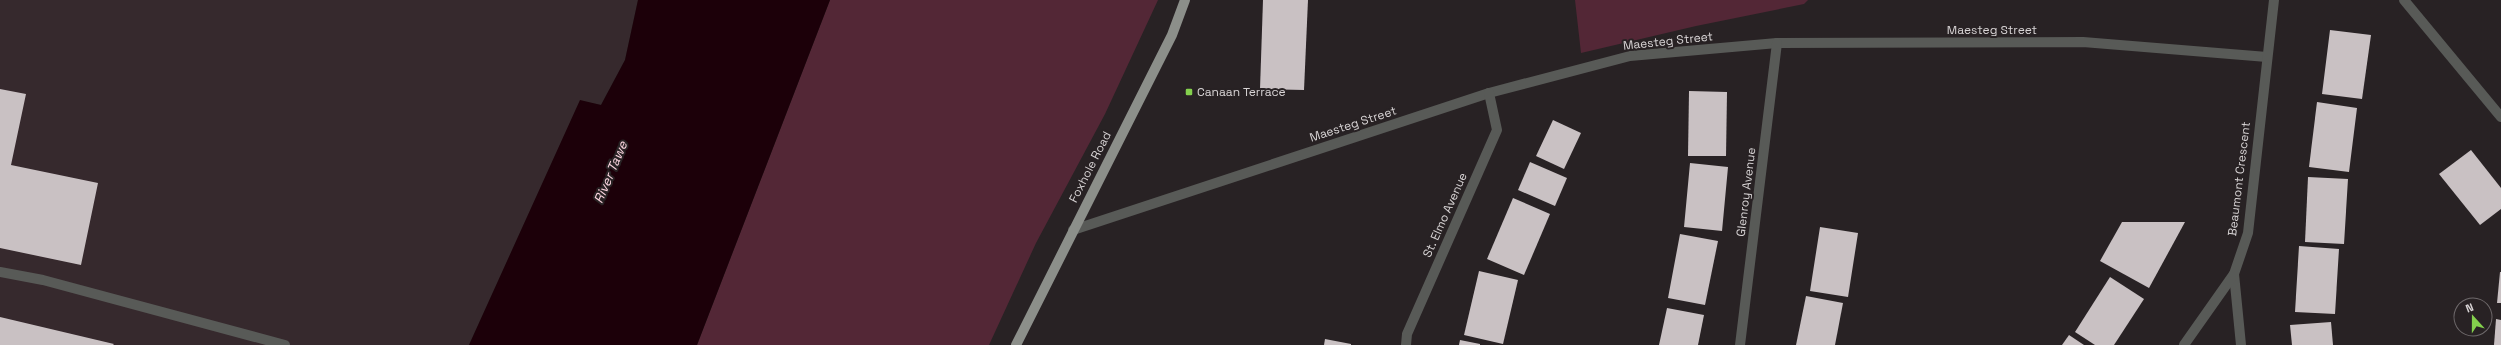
<svg xmlns="http://www.w3.org/2000/svg" width="2501" height="345" viewBox="0 0 2501 345" font-family="'Space Grotesk',sans-serif">
<style>
.built{fill:#36292d}
.green{fill:#532736}
.water{fill:#1c0009}
.building{fill:#c9c1c3}
.lines{fill:none;stroke-linecap:round;stroke-linejoin:round}
.service{stroke:#585a57;stroke-width:10}
.minor{stroke:#585a57;stroke-width:10}
.primary{stroke:#8c8f8a;stroke-width:10}
.poi-dot{fill:#84d04d;stroke:#282224;stroke-width:1.5}
.labels{text-anchor:middle;stroke-width:4;stroke-linejoin:round;paint-order:stroke}
.street-label{font-size:12px;fill:#d8d4d5;stroke:#282224}
.poi-label{font-size:12px;fill:#d8d4d5;stroke:#282224;text-anchor:start}
.water-label{font-size:13px;font-style:italic;fill:#fdd6e1;stroke:#282224}
</style>
<rect width="100%" height="100%" fill="#282224"/>
<path class="built" d="M 0,0 L 638,0 L 625,60 L 601,105 L 580,101 L 469,345 L 0,345 Z"/>
<g class="green">
<path d="M 830,0 L 1158,0 L 1105,114 L 1036,243 L 989,345 L 697,345 Z"/>
<path d="M 1575,0 L 1808,0 L 1804,4 L 1696,26 L 1581,53 Z"/>
</g>
<path class="water" d="M 638,0 L 830,0 L 697,345 L 469,345 L 580,100 L 601,105 L 625,60 Z"/>
<g class="building">
<path d="M 1263,0 L 1308,0 L 1304,90 L 1260,89 Z"/>
<path d="M 2330,30 L 2371,35 L 2362,99 L 2322,94 Z"/>
<path d="M 0,89 L 26,94 L 11,165 L 98,183 L 81,265 L 0,248 Z"/>
<path d="M 1689,91 L 1727,92 L 1726,156 L 1688,156 Z"/>
<path d="M 2317,102 L 2357,108 L 2349,172 L 2309,167 Z"/>
<path d="M 1553,120 L 1581,133 L 1564,169 L 1536,156 Z"/>
<path d="M 2471,150 L 2501,188 L 2501,209 L 2480,225 L 2439,174 Z"/>
<path d="M 1530,162 L 1567,178 L 1555,206 L 1518,190 Z"/>
<path d="M 1690,163 L 1728,167 L 1722,231 L 1684,227 Z"/>
<path d="M 2308,177 L 2348,179 L 2344,244 L 2305,242 Z"/>
<path d="M 1513,198 L 1550,214 L 1524,275 L 1487,259 Z"/>
<path d="M 2122,222 L 2185,222 L 2149,288 L 2100,261 Z"/>
<path d="M 1820,227 L 1858,233 L 1848,297 L 1810,291 Z"/>
<path d="M 1680,234 L 1718,241 L 1705,305 L 1668,298 Z"/>
<path d="M 2299,246 L 2339,249 L 2335,314 L 2295,312 Z"/>
<path d="M 1479,271 L 1518,280 L 1503,344 L 1464,335 Z"/>
<path d="M 2500,272 L 2501,272 L 2501,303 L 2497,303 Z"/>
<path d="M 2110,277 L 2144,299 L 2114,345 L 2095,345 L 2075,332 Z"/>
<path d="M 1806,296 L 1843,303 L 1835,345 L 1796,345 Z"/>
<path d="M 1667,308 L 1704,315 L 1698,345 L 1659,345 Z"/>
<path d="M 0,317 L 114,344 L 113,345 L 0,345 Z"/>
<path d="M 2496,319 L 2501,320 L 2501,345 L 2494,345 Z"/>
<path d="M 2331,322 L 2333,345 L 2292,345 L 2290,325 Z"/>
<path d="M 2069,335 L 2084,345 L 2062,345 Z"/>
<path d="M 1325,339 L 1351,344 L 1351,345 L 1324,345 Z"/>
<path d="M 1460,340 L 1480,344 L 1480,345 L 1459,345 Z"/>
</g>
<g class="lines">
<path class="service" d="M 0,272 L 43,280 L 285,345"/>
<g class="minor">
<path d="M 2404,0 L 2501,117"/>
<path d="M 1073,230 L 1489,93 L 1630,56 L 1777,43 L 2083,42 L 2267,57"/>
<path d="M 2234,274 L 2241,345"/>
<path d="M 1406,345 L 1407,334 L 1497,130 L 1489,93"/>
<path d="M 1740,345 L 1777,43"/>
<path d="M 2184,345 L 2234,274 L 2248,233 L 2274,0"/>
</g>
<path class="primary" d="M 1016,345 L 1172,35 L 1185,0"/>
</g>
<rect class="poi-dot" x="1185" y="88" width="8" height="8" rx="2"/>
<g class="labels">
<g class="street-label">
<text x="1992" y="34">Maesteg Street</text>
<text transform="translate(1668 41) rotate(-6)" y="4">Maesteg Street</text>
<text transform="translate(1353 124) rotate(-18)" y="4">Maesteg Street</text>
<text transform="translate(1090 167) rotate(-63)" y="4">Foxhole Road</text>
<text transform="translate(2239 179) rotate(-83)" y="4">Beaumont Crescent</text>
<text transform="translate(1746 192) rotate(-83)" y="4">Glenroy Avenue</text>
<text transform="translate(1445 215) rotate(-66)" y="4">St. Elmo Avenue</text>
</g>
<g class="poi-label">
<text x="1197" y="96">Canaan Terrace</text>
</g>
<g class="water-label">
<text transform="translate(610 172) rotate(-67)" y="5">River Tawe</text>
</g>
</g>
<g transform="translate(2473 317) rotate(339)"><circle r="19" fill="#282224" stroke="#6e696b"/>
<path d="M0-3L7 15L0 10L-7 15Z" fill="#84d04d"/>
<text y="-6" font-size="11" font-weight="bold" text-anchor="middle" fill="#d8d4d5">N</text>
</g>
</svg>
